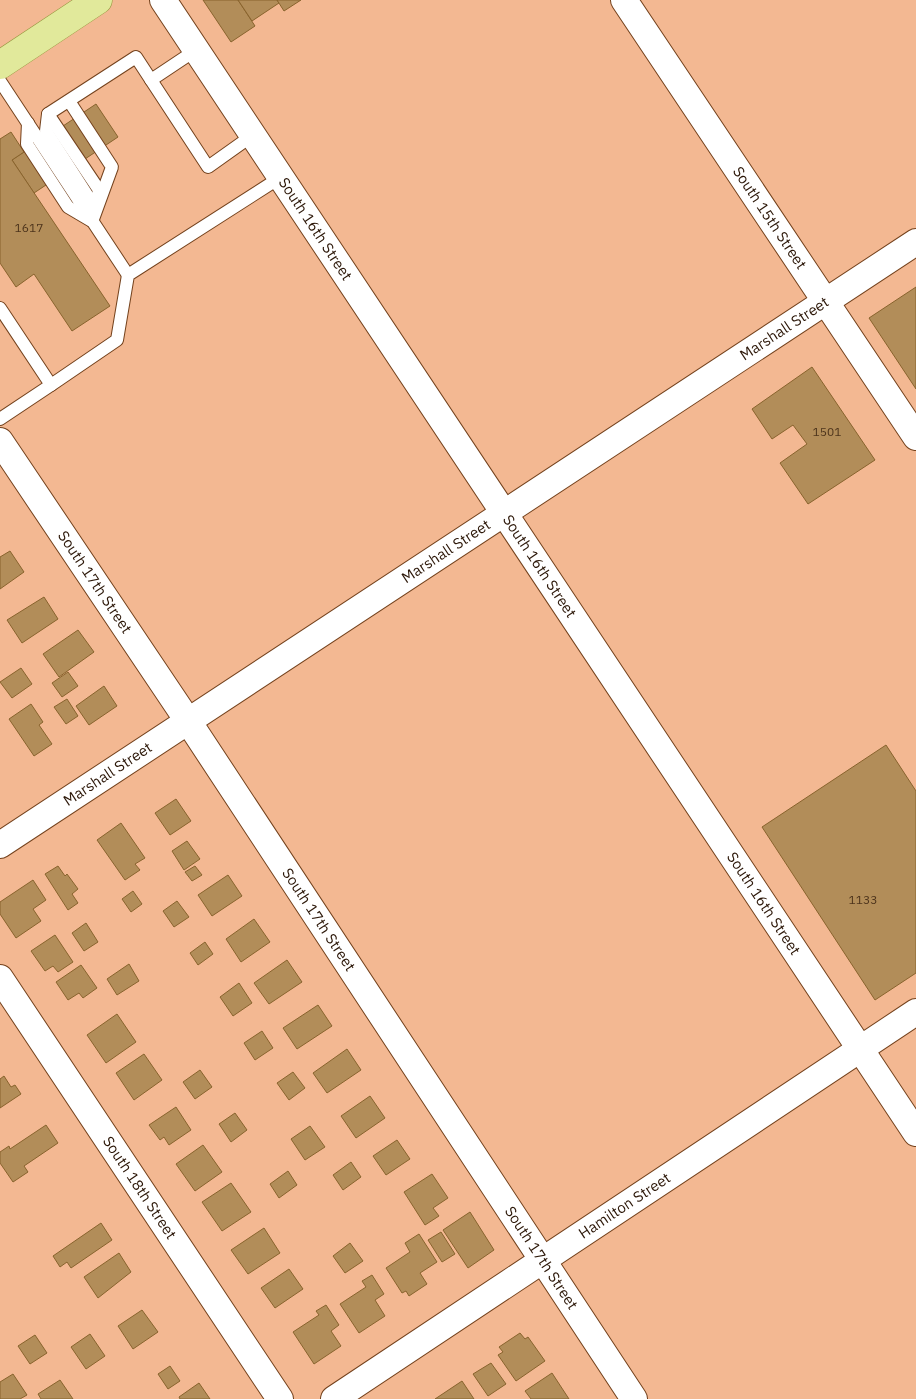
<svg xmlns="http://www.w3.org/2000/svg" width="916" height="1399" viewBox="0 0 916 1399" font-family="'IBM Plex Sans',sans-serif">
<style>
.building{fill:#b28d59;stroke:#88632d}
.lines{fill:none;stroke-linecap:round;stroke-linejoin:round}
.lane-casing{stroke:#74421d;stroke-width:14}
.street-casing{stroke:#74421d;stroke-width:28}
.primary-casing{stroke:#94953c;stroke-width:29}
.lane{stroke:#fff;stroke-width:12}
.street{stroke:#fff;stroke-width:26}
.primary{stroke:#e1e99b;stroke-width:28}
.labels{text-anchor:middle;stroke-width:4;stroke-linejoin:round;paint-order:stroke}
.number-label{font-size:12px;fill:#4d341c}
.street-label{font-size:15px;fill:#2b1607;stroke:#f3b892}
</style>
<rect width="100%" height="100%" fill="#f3b892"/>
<g class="building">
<path d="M 203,0 L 238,0 L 255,26 L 231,42 Z"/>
<path d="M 238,0 L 277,0 L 279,3 L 252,21 Z"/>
<path d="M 277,0 L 301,0 L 284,11 Z"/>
<path d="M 96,104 L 118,137 L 34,193 L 12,160 Z"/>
<path d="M 11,132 L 24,152 L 12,160 L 110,306 L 72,331 L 34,274 L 16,287 L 0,263 L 0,139 Z"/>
<path d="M 916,287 L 916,389 L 869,318 Z"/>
<path d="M 812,367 L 875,460 L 808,504 L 780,463 L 807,444 L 793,425 L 772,439 L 752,409 Z"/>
<path d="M 10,551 L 24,572 L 0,589 L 0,557 Z"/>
<path d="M 44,597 L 58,619 L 22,643 L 7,620 Z"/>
<path d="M 78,630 L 94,652 L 59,677 L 43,654 Z"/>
<path d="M 21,668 L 32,684 L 12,698 L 0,682 Z"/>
<path d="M 68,672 L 78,686 L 62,697 L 52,683 Z"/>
<path d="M 104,686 L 117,706 L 89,725 L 76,706 Z"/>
<path d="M 67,699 L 78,716 L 66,724 L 54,707 Z"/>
<path d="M 31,704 L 43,722 L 39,725 L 52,744 L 34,756 L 9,719 Z"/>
<path d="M 886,745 L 916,791 L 916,973 L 875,1000 L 762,827 Z"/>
<path d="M 176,799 L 191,821 L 170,835 L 155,813 Z"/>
<path d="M 121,823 L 145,858 L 135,864 L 140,870 L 125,880 L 97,840 Z"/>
<path d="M 187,841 L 200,859 L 184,870 L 172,851 Z"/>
<path d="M 58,866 L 65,876 L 67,874 L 78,889 L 72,894 L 78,903 L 68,910 L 45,874 Z"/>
<path d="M 195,866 L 202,875 L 192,881 L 185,872 Z"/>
<path d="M 228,875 L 242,896 L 212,916 L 198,895 Z"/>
<path d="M 33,880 L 46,900 L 33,909 L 41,921 L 16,938 L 0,914 L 0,902 Z"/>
<path d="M 133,891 L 142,904 L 131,912 L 122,899 Z"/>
<path d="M 177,901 L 189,917 L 174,927 L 163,911 Z"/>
<path d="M 254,919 L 270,942 L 241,962 L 226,939 Z"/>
<path d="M 86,923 L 98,942 L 84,951 L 72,933 Z"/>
<path d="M 55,935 L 73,962 L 58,972 L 53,966 L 45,971 L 31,951 Z"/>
<path d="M 205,942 L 213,954 L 198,965 L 190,953 Z"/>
<path d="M 287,960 L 302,982 L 269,1004 L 254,983 Z"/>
<path d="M 129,964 L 139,981 L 117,995 L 107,979 Z"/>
<path d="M 81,965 L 97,988 L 83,998 L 79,993 L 68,1000 L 56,982 Z"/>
<path d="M 239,983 L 252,1003 L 233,1016 L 220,997 Z"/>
<path d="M 318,1005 L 332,1026 L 297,1049 L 283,1028 Z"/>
<path d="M 117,1014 L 136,1042 L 106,1063 L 87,1035 Z"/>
<path d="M 262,1031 L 273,1048 L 255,1060 L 244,1043 Z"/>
<path d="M 347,1049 L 361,1070 L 327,1093 L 313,1073 Z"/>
<path d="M 144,1054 L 162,1080 L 134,1100 L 116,1073 Z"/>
<path d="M 200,1070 L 212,1087 L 195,1099 L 183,1082 Z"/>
<path d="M 293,1072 L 305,1088 L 289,1100 L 277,1083 Z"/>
<path d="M 4,1076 L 11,1087 L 15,1085 L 21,1094 L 0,1108 L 0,1079 Z"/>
<path d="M 370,1096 L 385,1118 L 356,1138 L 341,1116 Z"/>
<path d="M 176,1107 L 191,1130 L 169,1145 L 164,1137 L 160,1140 L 149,1125 Z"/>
<path d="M 235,1113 L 247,1130 L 231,1142 L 219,1124 Z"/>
<path d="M 46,1125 L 58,1143 L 24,1166 L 28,1172 L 13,1182 L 0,1163 L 0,1152 L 9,1146 L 10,1149 Z"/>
<path d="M 310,1126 L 325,1147 L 305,1160 L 291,1139 Z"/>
<path d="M 397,1140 L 410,1159 L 386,1175 L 373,1156 Z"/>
<path d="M 203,1145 L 222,1172 L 195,1191 L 176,1164 Z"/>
<path d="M 351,1162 L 361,1177 L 343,1190 L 333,1175 Z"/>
<path d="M 288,1171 L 297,1185 L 279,1198 L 270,1184 Z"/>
<path d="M 432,1174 L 448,1198 L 433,1208 L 439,1216 L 425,1225 L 404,1192 Z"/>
<path d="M 231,1183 L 251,1212 L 222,1231 L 202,1202 Z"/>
<path d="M 470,1212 L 494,1250 L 468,1268 L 443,1230 Z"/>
<path d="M 101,1223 L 112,1240 L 71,1268 L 67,1262 L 60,1267 L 53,1256 Z"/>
<path d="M 264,1228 L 280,1253 L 248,1274 L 231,1250 Z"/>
<path d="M 441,1232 L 455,1254 L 442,1262 L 428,1240 Z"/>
<path d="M 419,1234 L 437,1262 L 420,1273 L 427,1284 L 409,1296 L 406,1291 L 402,1293 L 386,1268 L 410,1252 L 405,1243 Z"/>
<path d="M 350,1243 L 363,1261 L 345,1273 L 333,1256 Z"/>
<path d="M 119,1253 L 131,1272 L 98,1298 L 84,1277 Z"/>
<path d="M 289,1269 L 303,1289 L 275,1308 L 261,1288 Z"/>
<path d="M 372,1275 L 384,1294 L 375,1300 L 385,1316 L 359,1333 L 340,1304 L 366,1287 L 362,1281 Z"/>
<path d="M 326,1305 L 339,1325 L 331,1331 L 341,1346 L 314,1364 L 293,1332 L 319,1315 L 316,1311 Z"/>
<path d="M 142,1310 L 158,1332 L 133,1349 L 118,1326 Z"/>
<path d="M 520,1333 L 525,1339 L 528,1337 L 545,1361 L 516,1381 L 498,1355 L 503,1352 L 499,1347 Z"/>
<path d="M 90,1334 L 105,1356 L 86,1369 L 71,1347 Z"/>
<path d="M 35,1335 L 47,1353 L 30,1364 L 18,1346 Z"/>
<path d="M 491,1363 L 506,1384 L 488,1396 L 473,1374 Z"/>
<path d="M 170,1366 L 180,1381 L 168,1389 L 158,1374 Z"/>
<path d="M 552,1373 L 569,1399 L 531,1399 L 525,1391 Z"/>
<path d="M 13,1374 L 27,1395 L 20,1399 L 0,1399 L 0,1382 Z"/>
<path d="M 60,1380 L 73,1399 L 41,1399 L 38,1394 Z"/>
<path d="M 462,1381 L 474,1399 L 435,1399 Z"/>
<path d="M 199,1383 L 210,1399 L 180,1399 L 179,1397 Z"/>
</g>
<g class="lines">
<defs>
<g id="lane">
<path d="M 196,50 L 151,80 L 208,167 L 253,135"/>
<path d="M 0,81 L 128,275"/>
<path d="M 69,101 L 112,167 L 93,219"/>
<path d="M 48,114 L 99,190 L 97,199"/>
<path d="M 28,123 L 27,144 L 68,207 L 90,220"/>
<path d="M 92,221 L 89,198 L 46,131 L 48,114 L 136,57 L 151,80"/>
<path d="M 0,308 L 51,385 L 0,419"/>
<path d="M 51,385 L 117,340 L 128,275 L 281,177"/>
</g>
<g id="street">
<path id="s1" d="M 163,0 L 916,1133"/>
<path id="s2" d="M 624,0 L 916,437"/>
<path id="s3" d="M 0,441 L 188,721 L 634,1399"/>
<path id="s4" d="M 0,845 L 916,242"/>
<path id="s5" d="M 0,978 L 280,1399"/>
<path id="s6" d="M 334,1399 L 916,1012"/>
</g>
<path id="primary" d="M 0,65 L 98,0"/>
</defs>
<use href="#lane" class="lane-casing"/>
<use href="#street" class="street-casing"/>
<use href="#primary" class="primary-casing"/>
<use href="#lane" class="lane"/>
<use href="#street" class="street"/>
<use href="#primary" class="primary"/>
</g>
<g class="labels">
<g class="number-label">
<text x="29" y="232">1617</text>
<text x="827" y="436">1501</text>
<text x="863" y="904">1133</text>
</g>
<g class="street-label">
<text dy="5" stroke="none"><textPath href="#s2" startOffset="262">South 15th Street</textPath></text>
<text dy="5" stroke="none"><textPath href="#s1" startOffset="275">South 16th Street</textPath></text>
<text dy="5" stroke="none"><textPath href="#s4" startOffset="939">Marshall Street</textPath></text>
<text dy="5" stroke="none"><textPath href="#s4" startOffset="534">Marshall Street</textPath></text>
<text dy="5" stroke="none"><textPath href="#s1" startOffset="680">South 16th Street</textPath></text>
<text dy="5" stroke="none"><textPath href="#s3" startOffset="170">South 17th Street</textPath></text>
<text dy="5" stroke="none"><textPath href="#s4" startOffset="129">Marshall Street</textPath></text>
<text dy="5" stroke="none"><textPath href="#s1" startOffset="1085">South 16th Street</textPath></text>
<text dy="5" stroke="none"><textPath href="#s3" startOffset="575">South 17th Street</textPath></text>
<text dy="5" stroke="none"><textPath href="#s5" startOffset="252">South 18th Street</textPath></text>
<text dy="5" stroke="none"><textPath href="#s6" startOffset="349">Hamilton Street</textPath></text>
<text dy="5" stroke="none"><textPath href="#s3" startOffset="980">South 17th Street</textPath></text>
</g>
</g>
</svg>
